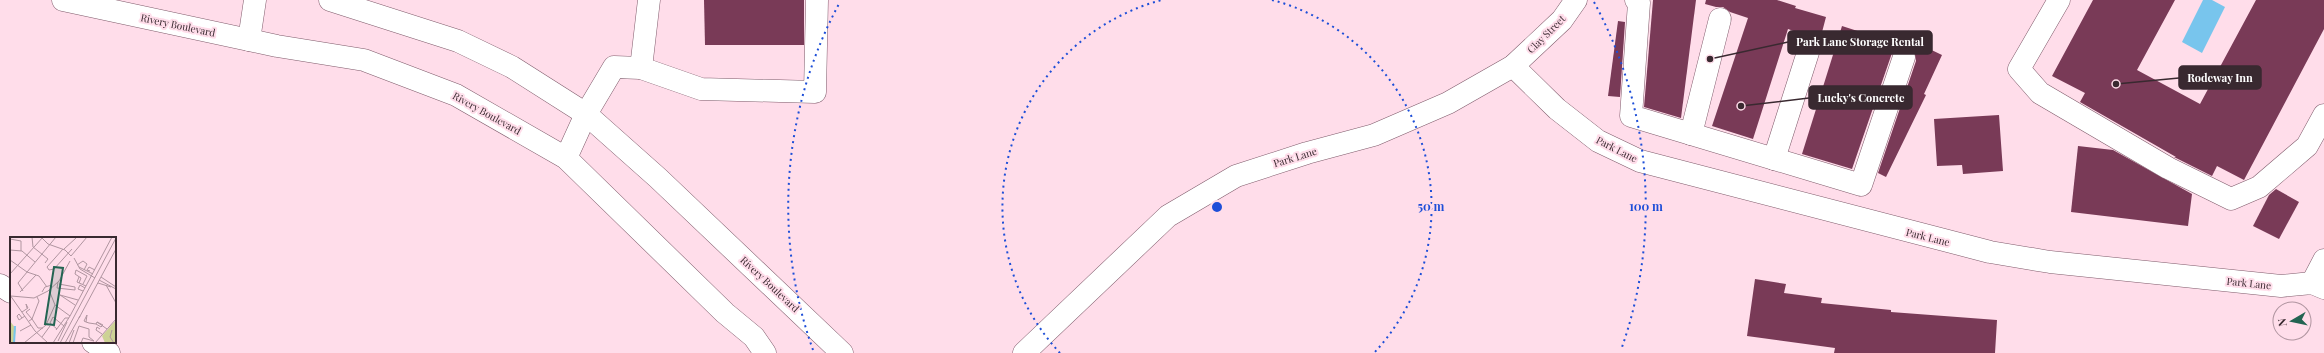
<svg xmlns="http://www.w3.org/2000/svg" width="2324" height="353" viewBox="0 0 2324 353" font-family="'Playfair Display',serif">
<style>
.water{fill:#78c5ed}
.building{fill:#793a57}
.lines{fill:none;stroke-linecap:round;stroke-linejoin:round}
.minor-casing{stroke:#7f5b6b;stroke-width:23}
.minor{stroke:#fff;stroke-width:22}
.ring{fill:none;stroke:#1d4ed8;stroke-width:2;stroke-dasharray:2 4}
.labels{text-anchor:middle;stroke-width:4;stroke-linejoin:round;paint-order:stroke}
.street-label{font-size:10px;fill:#392930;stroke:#ffddea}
.inset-river{fill:none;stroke:#78c5ed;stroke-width:2}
.inset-road{fill:none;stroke:#b095a0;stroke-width:1}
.view{fill:#236452;fill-opacity:0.15;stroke:#236452;stroke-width:2}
.inset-edge{fill:none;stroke:#392930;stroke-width:2}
.centre{fill:#1d4ed8;stroke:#ffddea;stroke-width:2}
.ring-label{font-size:12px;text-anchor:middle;font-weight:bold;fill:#1d4ed8;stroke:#ffddea;stroke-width:4;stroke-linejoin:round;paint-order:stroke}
.leader{fill:none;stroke:#392930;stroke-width:1.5}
.callout-dot{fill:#392930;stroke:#ffddea;stroke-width:1.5}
.callout{fill:#392930;stroke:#392930;stroke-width:1.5}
.callout-label{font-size:11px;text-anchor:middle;font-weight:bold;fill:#fff}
</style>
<rect width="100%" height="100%" fill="#ffddea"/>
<path class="water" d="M 2203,0 L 2212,0 L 2225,7 L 2202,53 L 2182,42 Z"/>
<g class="building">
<path d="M 704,0 L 804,0 L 804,45 L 705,45 Z"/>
<path d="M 1653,0 L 1696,0 L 1681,118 L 1644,107 Z"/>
<path d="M 1706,0 L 1777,0 L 1796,6 L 1795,8 L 1826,17 L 1821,36 L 1814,31 L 1808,31 L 1802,34 L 1788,29 L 1753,139 L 1712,126 L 1748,18 L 1730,12 L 1723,7 L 1716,7 L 1705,4 Z"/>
<path d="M 2093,0 L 2175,0 L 2137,70 L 2200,104 L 2256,0 L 2324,0 L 2324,29 L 2244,180 L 2217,166 L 2212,176 L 2174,157 L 2176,157 L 2080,102 L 2085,93 L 2052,76 Z"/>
<path d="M 1618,21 L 1625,22 L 1620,97 L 1608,96 Z"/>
<path d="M 1842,26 L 1901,45 L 1892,53 L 1852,169 L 1802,154 Z"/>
<path d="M 1919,44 L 1942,55 L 1924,94 L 1926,95 L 1886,177 L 1878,173 L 1916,61 L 1914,49 L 1917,50 Z"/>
<path d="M 1999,115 L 2003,171 L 1963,174 L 1962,165 L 1937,166 L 1934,119 Z"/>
<path d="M 2078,146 L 2113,150 L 2192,194 L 2188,226 L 2071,212 Z"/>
<path d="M 2276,189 L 2299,202 L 2279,239 L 2253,226 L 2269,195 Z"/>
<path d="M 1755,279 L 1786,284 L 1784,293 L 1822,298 L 1821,303 L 1891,310 L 1891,312 L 1997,320 L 1995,353 L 1834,353 L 1835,348 L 1747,336 Z"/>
</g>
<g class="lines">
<defs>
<g id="minor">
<path d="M 63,0 L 277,46 L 364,60 L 456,95 L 566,158 L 725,313 L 754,337 L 765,353"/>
<path d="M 330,0 L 458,41 L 512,67 L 586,114 L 658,178 L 842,353"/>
<path d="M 1636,0 L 1639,3 L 1631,116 L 1861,185 L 1904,57"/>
<path d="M 2059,0 L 2019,69 L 2040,93 L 2168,168 L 2231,199 L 2259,187 L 2307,146 L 2324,115"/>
<path d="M 249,40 L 255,0"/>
<path d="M 1513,66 L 1557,109 L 1598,141 L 1640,161 L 1990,252 L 2050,262 L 2281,286 L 2312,283 L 2324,288"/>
<path d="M 641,68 L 649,0"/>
<path d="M 1691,134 L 1720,19"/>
<path d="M 566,158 L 586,114 L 614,67 L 641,68 L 701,89 L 815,92 L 817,0"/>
<path d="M 1774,159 L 1811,43"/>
<path d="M 2312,283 L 2324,260"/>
<path d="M 0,285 L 11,292"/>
<path d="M 93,342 L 109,353"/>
<path d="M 1024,353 L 1168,216 L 1236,176 L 1307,153 L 1374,135 L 1448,103 L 1513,66 L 1562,20 L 1576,0"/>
</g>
</defs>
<use href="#minor" class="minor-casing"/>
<use href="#minor" class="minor"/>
</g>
<g class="ring">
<path d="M1060 353A214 214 0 0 1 1162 0M1272 0A214 214 0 0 1 1374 353"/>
<path d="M813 350A429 429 0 0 1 840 2M1594 2A429 429 0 0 1 1621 350"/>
</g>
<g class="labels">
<g class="street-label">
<text transform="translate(178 25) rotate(12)" y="4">Rivery Boulevard</text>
<text transform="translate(1546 34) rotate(-45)" y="4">Clay Street</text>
<text transform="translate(487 113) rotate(29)" y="4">Rivery Boulevard</text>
<text transform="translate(1617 149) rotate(27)" y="4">Park Lane</text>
<text transform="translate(1295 157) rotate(-17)" y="4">Park Lane</text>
<text transform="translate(1928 237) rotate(14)" y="4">Park Lane</text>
<text transform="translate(2249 283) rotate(6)" y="4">Park Lane</text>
<text transform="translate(770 284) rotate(43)" y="4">Rivery Boulevard</text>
</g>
</g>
<g transform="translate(10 237)">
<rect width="106" height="106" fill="#ffddea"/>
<path d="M 106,83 L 106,106 L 95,106 L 92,99 ZM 0,84 L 6,92 L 4,106 L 0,106 Z" fill="#cdd295"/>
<path class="inset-river" d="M 4,106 L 5,89"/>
<path class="inset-road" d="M 22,0 L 23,10 L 38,22 L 35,26M 32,1 L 38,7 L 55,13 L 61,19M 0,2 L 11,4 L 11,14M 53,12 L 37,30 L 39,33 L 44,32 L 62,12M 54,12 L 66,1M 0,13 L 12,14 L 25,25M 61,19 L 77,0M 64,21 L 70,32 L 85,41M 0,23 L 17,35 L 29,39 L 37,50M 67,28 L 73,24 L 77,27 L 74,33M 69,30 L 83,37M 80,34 L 77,33 L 79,30 L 85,33M 0,37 L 33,0M 69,40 L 67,45 L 76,49M 91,40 L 106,50M 89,43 L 106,52M 48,45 L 47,51 L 65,53 L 65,50 L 49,47M 69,46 L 71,41 L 65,37 L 66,33 L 77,39 L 73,47M 88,46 L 101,50M 96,48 L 106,66M 39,53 L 45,68M 13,54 L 8,46 L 46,0M 73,54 L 68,52 L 70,48 L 75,51M 10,55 L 26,38M 32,55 L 35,50 L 42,48M 0,58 L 25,94 L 38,106M 1,59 L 24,61 L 38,54 L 49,44 L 60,24M 27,60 L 29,64 L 22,82 L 28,91 L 33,91M 45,68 L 60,79M 65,68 L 50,58 L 68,63M 12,75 L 18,71 L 16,67 L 17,71M 12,81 L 9,77 L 7,79 L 9,83 L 15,79M 69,81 L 106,12M 19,84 L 22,82 L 16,75 L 20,72M 76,85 L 77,78 L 74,84 L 76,85 L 79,86 L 86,87 L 87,85 L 97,92M 86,87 L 91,90 L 93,88 L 87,85M 47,92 L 40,86 L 43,80 L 54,89M 90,92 L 87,90 L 86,93 L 92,97M 46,93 L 55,81 L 59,81M 102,93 L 100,100 L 104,106M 10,94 L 21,88M 32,100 L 40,89M 48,104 L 57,85M 14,106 L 36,88 L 45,68M 43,106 L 60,79 L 102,0M 50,106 L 106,1M 55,106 L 70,79M 59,106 L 64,93M 63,106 L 69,89 L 79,92 L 79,100 L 84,104M 71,106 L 73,101 L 84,104M 85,106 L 106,82"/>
<path class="view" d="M 44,30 L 53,31 L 44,88 L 35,87 Z"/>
<rect width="106" height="106" class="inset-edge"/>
</g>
<circle cx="1217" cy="207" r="6" class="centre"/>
<g class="ring-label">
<text x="1431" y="211">50 m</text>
<text x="1646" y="211">100 m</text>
</g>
<path class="leader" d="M1710 59L1788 42M2116 84L2179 78M1741 106L1809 98"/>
<g class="callout-dot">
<circle cx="1710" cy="59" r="4"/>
<circle cx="2116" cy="84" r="4"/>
<circle cx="1741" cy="106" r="4"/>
</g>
<g class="callout">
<rect x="1788" y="31" width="144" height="23" rx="4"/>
<rect x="2179" y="66" width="82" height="23" rx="4"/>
<rect x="1809" y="86" width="103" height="23" rx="4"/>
</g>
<g class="callout-label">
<text x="1860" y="46">Park Lane Storage Rental</text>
<text x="2220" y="82">Rodeway Inn</text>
<text x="1861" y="102">Lucky's Concrete</text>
</g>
<g transform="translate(2292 321) rotate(261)"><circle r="19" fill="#ffddea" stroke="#b095a0"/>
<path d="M0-3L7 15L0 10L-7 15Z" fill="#236452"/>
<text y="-6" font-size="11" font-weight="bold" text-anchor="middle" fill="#392930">N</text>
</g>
</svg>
